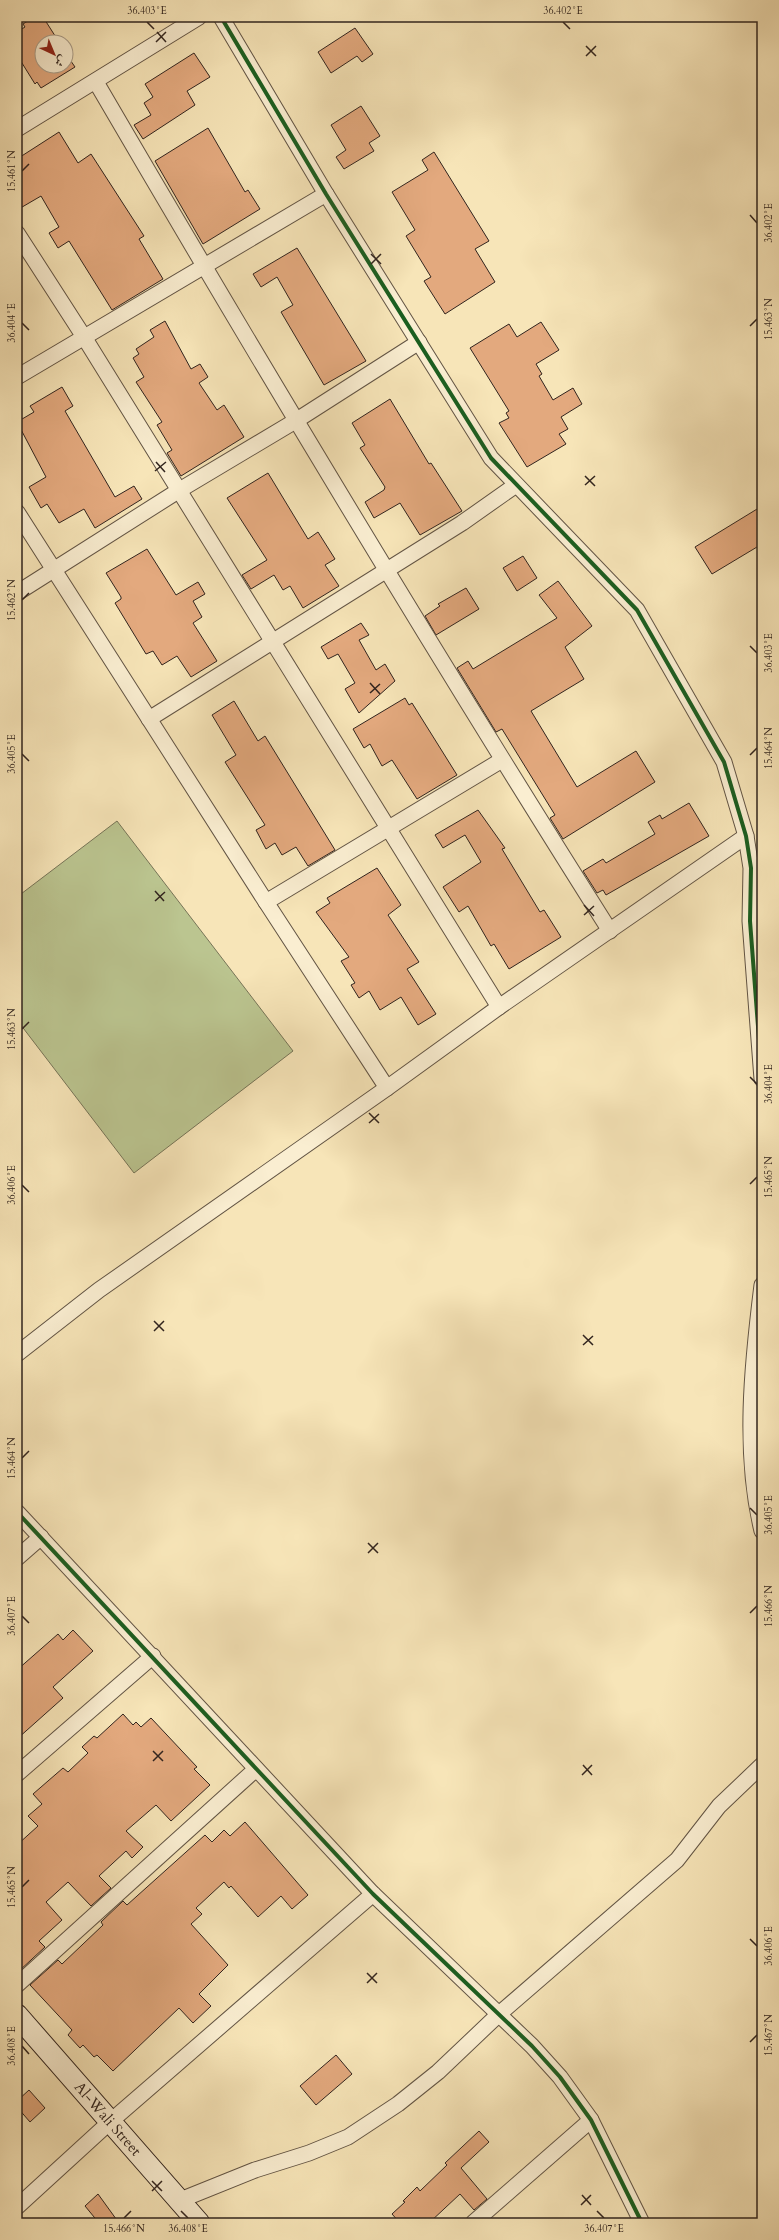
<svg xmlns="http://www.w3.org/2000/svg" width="779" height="2240" viewBox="0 0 779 2240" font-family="Cardo,Amiri,serif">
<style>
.green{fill:#bbc590;stroke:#767457}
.building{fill:#e3a97e;stroke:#31241e}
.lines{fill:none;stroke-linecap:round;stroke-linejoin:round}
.minor-casing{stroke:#625444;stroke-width:17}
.secondary-casing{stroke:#31241e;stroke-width:23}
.minor{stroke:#faeed1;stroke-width:15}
.secondary{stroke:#faeed1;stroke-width:21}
.cycleway-casing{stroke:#faeed1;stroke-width:6}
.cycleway{stroke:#1b5e20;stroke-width:4}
.ticks{fill:none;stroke:#31241e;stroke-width:1.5}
.labels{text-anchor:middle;stroke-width:3;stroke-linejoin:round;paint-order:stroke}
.street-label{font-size:15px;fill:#31241e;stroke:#faeed1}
.neatline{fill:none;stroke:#31241e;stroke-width:1.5}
.ticks-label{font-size:10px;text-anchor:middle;fill:#31241e}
</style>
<rect width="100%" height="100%" fill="#f7e5b8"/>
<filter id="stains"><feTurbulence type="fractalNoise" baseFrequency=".005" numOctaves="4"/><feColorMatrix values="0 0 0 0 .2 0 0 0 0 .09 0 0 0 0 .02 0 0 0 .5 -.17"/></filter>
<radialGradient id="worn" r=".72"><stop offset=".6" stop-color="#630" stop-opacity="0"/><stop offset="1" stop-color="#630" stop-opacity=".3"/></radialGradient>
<path class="green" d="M 117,821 L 293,1051 L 134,1173 L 17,1020 L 17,897 Z"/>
<g class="building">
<path d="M 34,17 L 43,17 L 59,42 L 42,42 L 42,66 L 66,66 L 66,54 L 75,67 L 41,88 L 37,82 L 35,84 L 17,55 L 17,32 L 25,27 L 23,24 Z"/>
<path d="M 355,28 L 373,54 L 362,62 L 357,56 L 331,73 L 318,52 Z"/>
<path d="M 194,53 L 210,77 L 187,91 L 195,105 L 143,139 L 134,125 L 151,115 L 144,103 L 153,97 L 145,84 Z"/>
<path d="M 361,106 L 380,136 L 369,143 L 374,151 L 344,169 L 336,157 L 346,150 L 331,125 Z"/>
<path d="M 208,128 L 245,192 L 248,190 L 260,209 L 203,244 L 155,161 Z"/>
<path d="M 59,132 L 78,163 L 91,154 L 144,236 L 139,239 L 163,279 L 112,310 L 69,241 L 58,248 L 49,233 L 59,227 L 41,196 L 17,210 L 17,159 Z"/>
<path d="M 434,152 L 489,241 L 475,249 L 495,282 L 445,314 L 424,281 L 431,277 L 406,236 L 415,230 L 392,192 L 428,170 L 422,160 Z"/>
<path d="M 297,248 L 366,361 L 324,385 L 281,312 L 293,305 L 277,277 L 261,287 L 253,274 Z"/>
<path d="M 165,321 L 191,369 L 200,364 L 208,377 L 199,383 L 217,410 L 224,405 L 244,437 L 181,476 L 167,453 L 172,450 L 157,425 L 162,422 L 136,382 L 144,377 L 133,358 L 139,354 L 136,349 L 154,337 L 150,330 Z"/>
<path d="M 541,322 L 559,350 L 536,364 L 542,374 L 539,376 L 553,400 L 573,388 L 582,404 L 561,417 L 568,429 L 559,434 L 566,444 L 527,467 L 499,423 L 509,418 L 506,413 L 509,411 L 470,348 L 509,324 L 517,337 Z"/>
<path d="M 62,387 L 73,406 L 65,411 L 115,497 L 134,486 L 142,499 L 95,528 L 84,509 L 59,523 L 47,504 L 41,508 L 29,487 L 46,477 L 17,422 L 34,412 L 30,406 Z"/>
<path d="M 390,399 L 429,464 L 431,463 L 462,511 L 420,535 L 400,503 L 374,518 L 365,502 L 384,490 L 385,487 L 360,448 L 365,445 L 352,423 Z"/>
<path d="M 268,473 L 308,539 L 318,532 L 335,559 L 325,565 L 339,586 L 303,608 L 290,586 L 283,590 L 274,575 L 251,589 L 242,575 L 267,560 L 227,498 Z"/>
<path d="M 762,506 L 762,544 L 712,574 L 695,547 Z"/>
<path d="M 147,549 L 176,595 L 198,582 L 205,594 L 193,601 L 202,617 L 193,623 L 217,661 L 191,677 L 177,656 L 162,665 L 153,651 L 146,654 L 115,603 L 121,599 L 121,597 L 106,573 Z"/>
<path d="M 523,556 L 537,578 L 517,591 L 503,568 Z"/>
<path d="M 558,581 L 592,626 L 565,647 L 584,679 L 531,711 L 577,787 L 636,751 L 655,782 L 563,839 L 550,818 L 555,815 L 502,729 L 496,732 L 457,668 L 468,661 L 473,669 L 557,618 L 539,595 Z"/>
<path d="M 466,588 L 479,609 L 436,635 L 425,616 L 440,606 L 438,604 Z"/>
<path d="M 361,623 L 369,635 L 359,640 L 376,670 L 385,664 L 395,681 L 359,713 L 345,689 L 355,683 L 338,654 L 328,659 L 321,647 Z"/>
<path d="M 405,698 L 409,705 L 412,703 L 457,775 L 417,799 L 392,760 L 382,766 L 370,744 L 364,748 L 353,729 Z"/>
<path d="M 234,701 L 258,741 L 265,736 L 335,850 L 308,866 L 296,847 L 282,855 L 275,843 L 266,849 L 256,830 L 265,825 L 225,762 L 236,755 L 212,715 Z"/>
<path d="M 689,803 L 709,836 L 606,895 L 603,890 L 597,893 L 583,871 L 603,859 L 606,863 L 655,834 L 648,822 L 660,815 L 662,819 Z"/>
<path d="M 478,810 L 505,848 L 502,849 L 540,912 L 544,910 L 561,937 L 509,969 L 494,944 L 491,946 L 468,906 L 459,912 L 443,887 L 481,862 L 465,835 L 443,848 L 435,835 Z"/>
<path d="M 377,868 L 401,905 L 388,915 L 419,962 L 407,969 L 436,1014 L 418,1025 L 401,997 L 380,1010 L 369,991 L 359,998 L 351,985 L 355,983 L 341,961 L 349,957 L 316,912 L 330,903 L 327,898 Z"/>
<path d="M 73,1630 L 93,1651 L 53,1687 L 63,1698 L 17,1739 L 17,1670 L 58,1634 L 63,1640 Z"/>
<path d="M 123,1714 L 133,1725 L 136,1722 L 141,1727 L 151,1718 L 197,1767 L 194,1769 L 210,1785 L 171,1821 L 156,1805 L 126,1831 L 143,1847 L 132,1858 L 126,1851 L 99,1876 L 111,1888 L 91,1906 L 68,1882 L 46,1902 L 62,1920 L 39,1941 L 45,1947 L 18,1972 L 17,1845 L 38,1826 L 28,1816 L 42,1804 L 33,1794 L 63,1768 L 68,1772 L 88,1753 L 82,1747 L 94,1736 L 97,1738 Z"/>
<path d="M 245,1822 L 308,1895 L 292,1909 L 281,1896 L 258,1917 L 231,1886 L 229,1888 L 224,1882 L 196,1908 L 202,1914 L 191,1924 L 228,1965 L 199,1994 L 211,2006 L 193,2023 L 179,2008 L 113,2071 L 97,2055 L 94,2057 L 83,2045 L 80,2048 L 68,2035 L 72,2030 L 30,1985 L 58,1960 L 62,1964 L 103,1925 L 101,1922 L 123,1901 L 127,1905 L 205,1835 L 212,1842 L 224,1830 L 230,1836 Z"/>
<path d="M 336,2055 L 352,2074 L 316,2105 L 300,2086 Z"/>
<path d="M 29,2090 L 45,2108 L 30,2122 L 17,2107 L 17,2101 Z"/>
<path d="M 479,2131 L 489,2142 L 461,2168 L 487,2199 L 474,2210 L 460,2194 L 429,2223 L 400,2223 L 392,2214 L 405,2202 L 403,2201 L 417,2187 L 420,2191 L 447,2165 L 445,2163 Z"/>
<path d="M 98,2194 L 119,2223 L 99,2223 L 85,2206 Z"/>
</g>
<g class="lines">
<defs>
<g id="minor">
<path d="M 221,17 L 326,194 L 491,458 L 637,610 L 724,762 L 746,836 L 751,868 L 750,921 L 762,1079"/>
<path d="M 96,82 C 263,368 433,651 610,931"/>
<path d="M 17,129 L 199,17"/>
<path d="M 17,233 L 84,337 L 499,1007"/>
<path d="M 17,377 L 326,194"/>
<path d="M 17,512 L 266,902 L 387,1088"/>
<path d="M 17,593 L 178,491 L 297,420 L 419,342"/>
<path d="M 149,719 L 462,523 L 516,485"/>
<path d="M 266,902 L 502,760"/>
<path d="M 762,1285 C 752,1365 743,1452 762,1531"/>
<path d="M 17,1354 L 99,1290 L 387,1088 L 499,1007 L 746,836"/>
<path d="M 17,1512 L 373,1894 L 532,2046 L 560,2077 L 591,2120 L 642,2223"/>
<path d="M 17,1558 L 41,1537"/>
<path d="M 17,1774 L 153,1656"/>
<path d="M 17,1985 L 256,1769"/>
<path d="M 178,2201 L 255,2170 L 309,2153 L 348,2137 L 398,2104 L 438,2072 L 498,2015 L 677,1860 L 719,1806 L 762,1765"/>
<path d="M 17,2207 L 111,2121 L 373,1894"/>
<path d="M 473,2223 L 591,2120"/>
</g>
<g id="secondary">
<path id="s1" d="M 17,2015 L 199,2223"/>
</g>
</defs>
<use href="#minor" class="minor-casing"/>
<use href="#secondary" class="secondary-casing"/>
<use href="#minor" class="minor"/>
<use href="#secondary" class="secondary"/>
<defs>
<g id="cycleway">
<path d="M 221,17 L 326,194 L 491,458 L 637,610 L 724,762 L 746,836 L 751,868 L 750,921 L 762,1079"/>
<path d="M 17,1512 L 373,1894 L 532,2046 L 560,2077 L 591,2120 L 642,2223"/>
</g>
</defs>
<use href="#cycleway" class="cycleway-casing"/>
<use href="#cycleway" class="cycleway"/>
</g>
<path class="ticks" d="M 147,22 L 154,29M 563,22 L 570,29M 157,32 L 166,42M 156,42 L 166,32M 586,46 L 596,56M 586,56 L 596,46M 22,171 L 29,164M 750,215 L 757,223M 371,254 L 381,264M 371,264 L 381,254M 22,323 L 29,330M 750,326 L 757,319M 156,462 L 165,472M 155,471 L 166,462M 585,476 L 595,486M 585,485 L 595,476M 22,600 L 29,593M 750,646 L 757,653M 370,683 L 380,694M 370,693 L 380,684M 22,754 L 29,761M 750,755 L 757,748M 155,891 L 164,901M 155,901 L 165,892M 584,905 L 594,916M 584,915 L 594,906M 22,1029 L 29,1022M 750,1077 L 757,1084M 369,1113 L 379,1123M 369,1123 L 379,1114M 750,1184 L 757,1177M 22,1185 L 29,1192M 154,1321 L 164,1331M 154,1331 L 164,1321M 583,1335 L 593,1345M 583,1345 L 593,1336M 22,1458 L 29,1451M 750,1508 L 757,1515M 368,1543 L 378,1553M 368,1553 L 378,1543M 750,1613 L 757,1606M 22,1616 L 29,1623M 153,1751 L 163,1761M 153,1761 L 163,1751M 583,1765 L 592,1775M 582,1775 L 592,1765M 22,1887 L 29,1880M 750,1939 L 757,1946M 367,1973 L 377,1983M 367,1983 L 377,1973M 750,2042 L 757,2035M 22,2046 L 29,2054M 152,2181 L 162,2191M 152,2191 L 162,2181M 582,2195 L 591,2205M 581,2205 L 591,2195M 181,2211 L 188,2218M 597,2211 L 604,2218M 124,2218 L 131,2211"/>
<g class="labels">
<g class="street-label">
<text dy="5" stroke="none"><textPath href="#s1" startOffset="138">Al-Wali Street</textPath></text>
</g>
</g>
<rect width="779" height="2240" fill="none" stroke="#f7e5b8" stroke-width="44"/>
<g transform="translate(54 54) rotate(136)"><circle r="19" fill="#faeed1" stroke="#aa9d89"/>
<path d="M0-3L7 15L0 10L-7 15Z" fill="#8f2418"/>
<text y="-6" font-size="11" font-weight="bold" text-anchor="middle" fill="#31241e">ش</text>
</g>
<rect x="22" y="22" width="735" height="2196" class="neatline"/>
<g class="ticks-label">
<text x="147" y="14">36.403°E</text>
<text x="563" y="14">36.402°E</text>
<text transform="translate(11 171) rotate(-90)" y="4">15.461°N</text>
<text transform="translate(768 223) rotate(-90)" y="4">36.402°E</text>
<text transform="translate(768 319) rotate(-90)" y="4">15.463°N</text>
<text transform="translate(11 323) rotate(-90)" y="4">36.404°E</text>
<text transform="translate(11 600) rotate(-90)" y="4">15.462°N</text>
<text transform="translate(768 653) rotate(-90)" y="4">36.403°E</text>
<text transform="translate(768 748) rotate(-90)" y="4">15.464°N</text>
<text transform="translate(11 754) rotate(-90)" y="4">36.405°E</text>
<text transform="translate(11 1029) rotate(-90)" y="4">15.463°N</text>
<text transform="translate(768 1084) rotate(-90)" y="4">36.404°E</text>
<text transform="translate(768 1177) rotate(-90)" y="4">15.465°N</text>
<text transform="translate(11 1185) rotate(-90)" y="4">36.406°E</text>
<text transform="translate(11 1458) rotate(-90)" y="4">15.464°N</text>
<text transform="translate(768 1515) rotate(-90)" y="4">36.405°E</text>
<text transform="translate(768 1606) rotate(-90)" y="4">15.466°N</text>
<text transform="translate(11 1616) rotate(-90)" y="4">36.407°E</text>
<text transform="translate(11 1887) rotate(-90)" y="4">15.465°N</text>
<text transform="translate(768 1946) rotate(-90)" y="4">36.406°E</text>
<text transform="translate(768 2035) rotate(-90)" y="4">15.467°N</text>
<text transform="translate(11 2046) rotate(-90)" y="4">36.408°E</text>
<text x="124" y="2232">15.466°N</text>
<text x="188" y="2232">36.408°E</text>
<text x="604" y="2232">36.407°E</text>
</g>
<rect width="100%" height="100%" filter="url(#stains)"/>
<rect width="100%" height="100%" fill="url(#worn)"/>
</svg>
